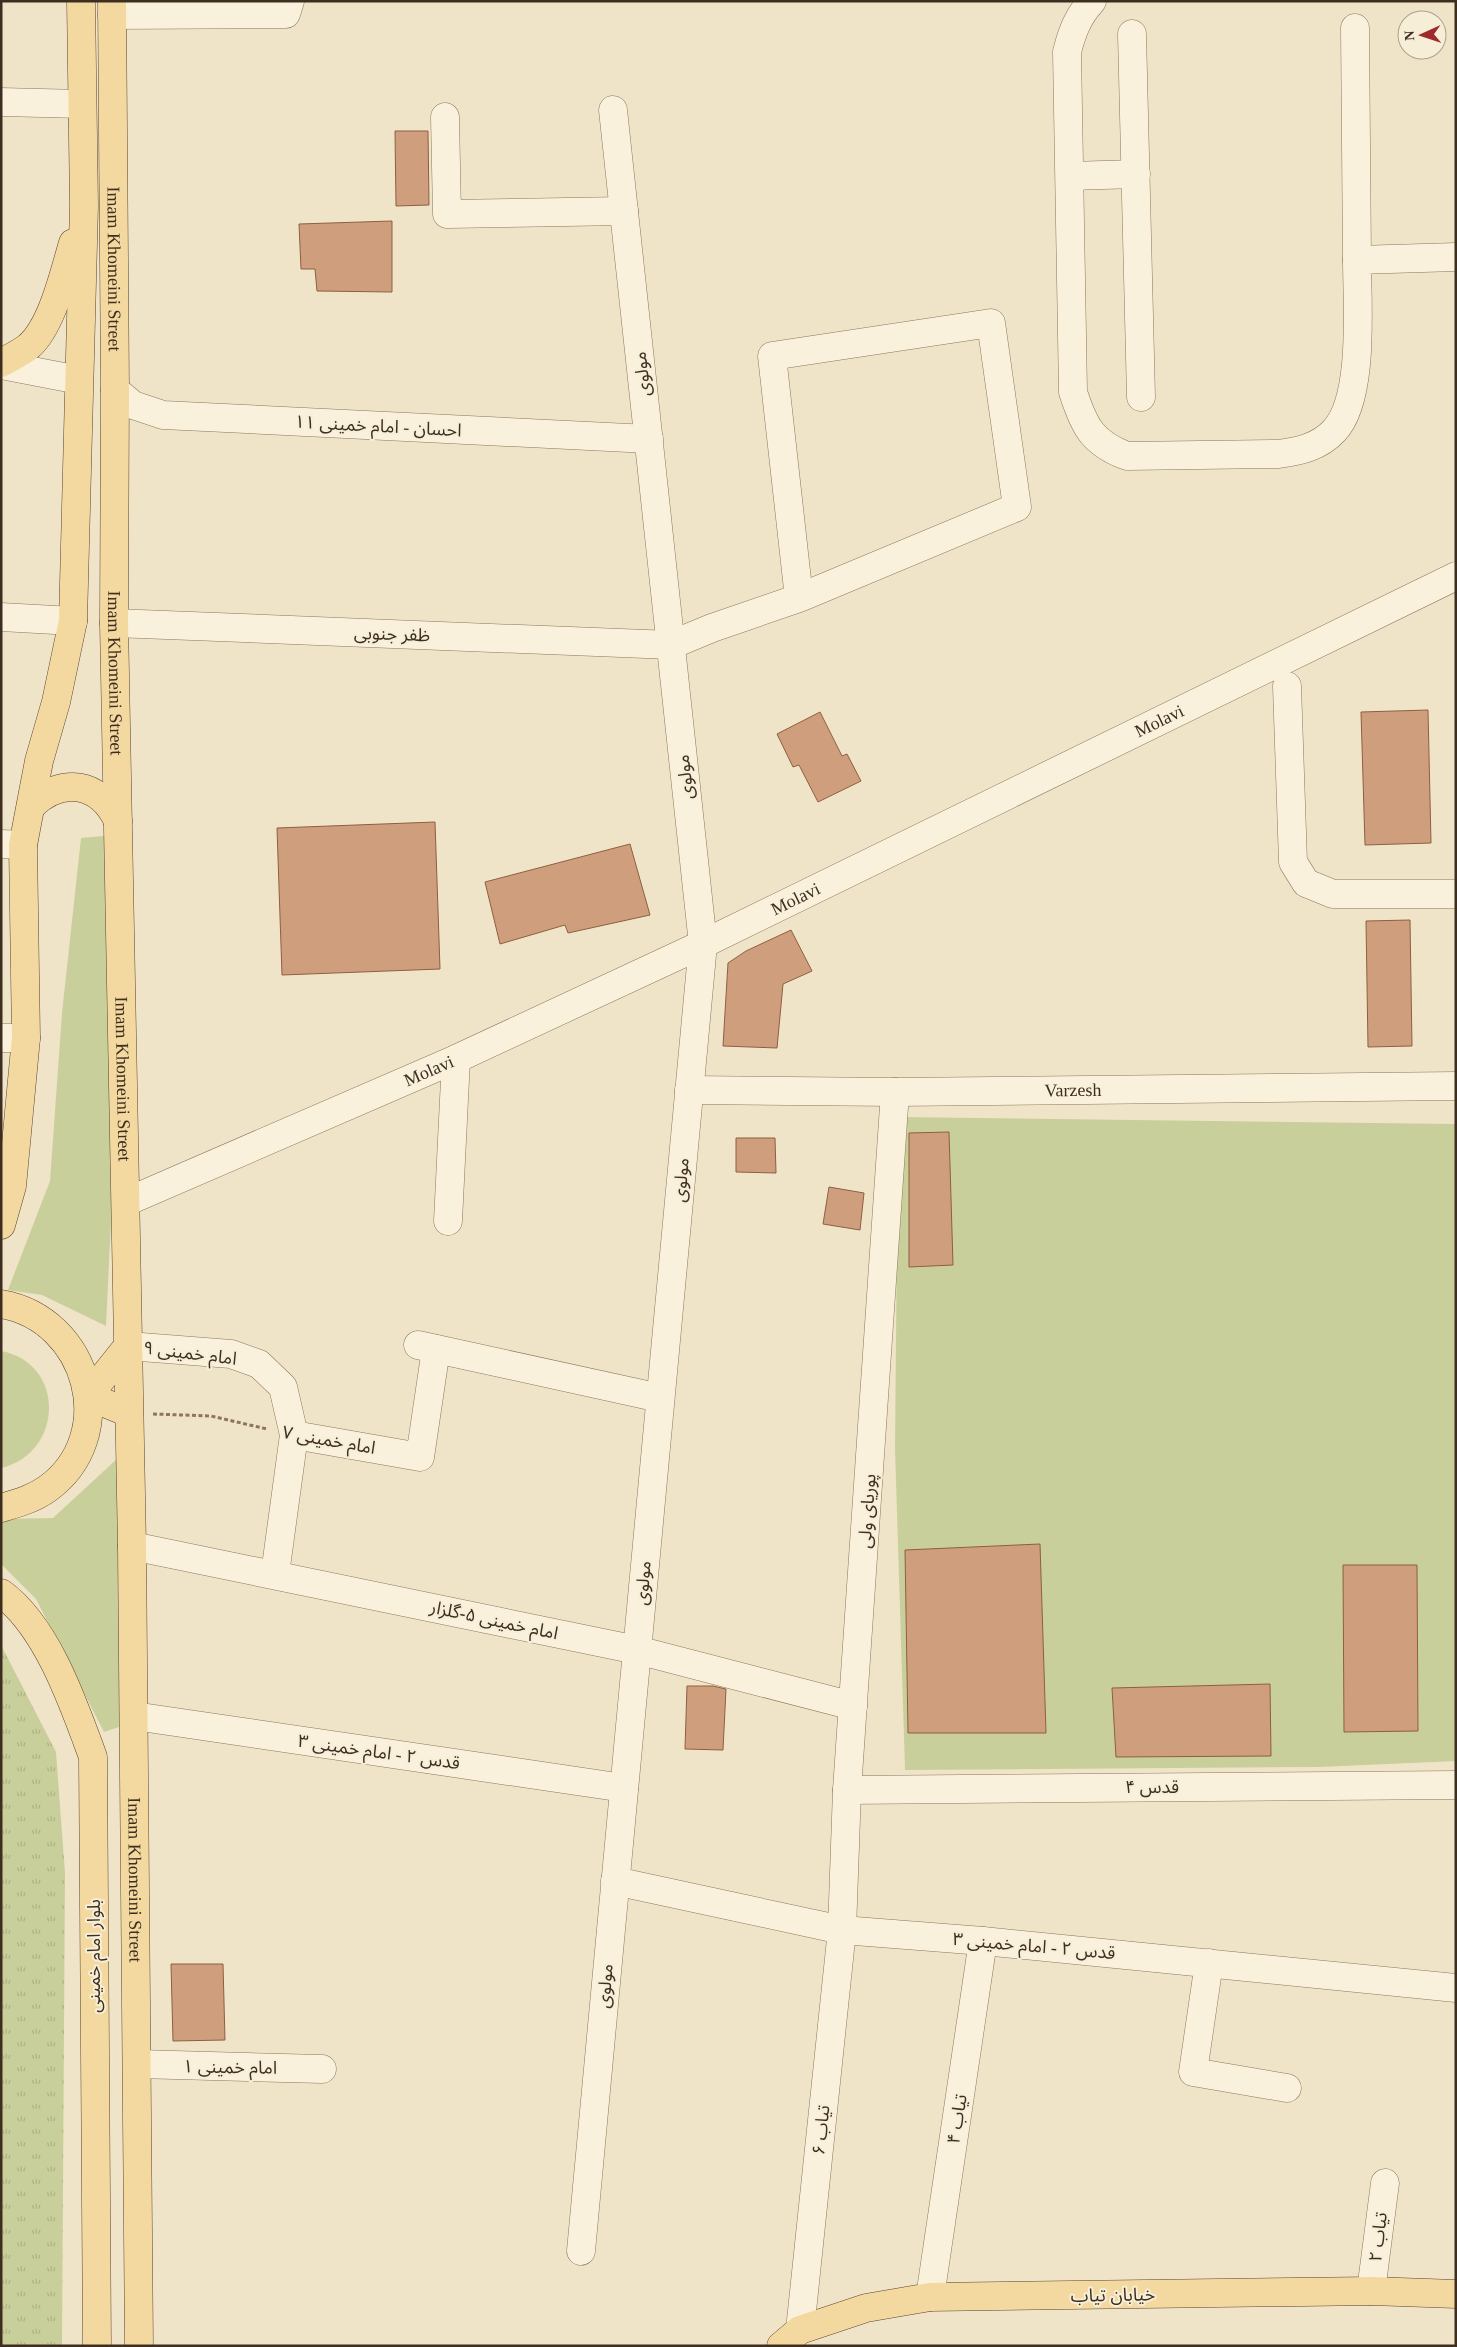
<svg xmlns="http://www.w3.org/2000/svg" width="1457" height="2347" viewBox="0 0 1457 2347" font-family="'Times New Roman','Noto Sans Arabic',serif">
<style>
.grass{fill:#c9cf9b}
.park{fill:url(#park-tufts)}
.building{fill:#cf9f7d;stroke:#8d5f41}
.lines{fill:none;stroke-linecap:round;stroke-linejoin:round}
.minor-casing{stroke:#8d765c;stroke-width:29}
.major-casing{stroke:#5b4430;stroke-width:29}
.path{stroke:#8d765c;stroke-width:3;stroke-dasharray:4 2.5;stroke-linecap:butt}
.minor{stroke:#faf1dc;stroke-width:28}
.major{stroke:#f3d9a0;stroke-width:28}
.labels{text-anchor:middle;stroke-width:4;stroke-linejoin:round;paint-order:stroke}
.street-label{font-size:18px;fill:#3d2e20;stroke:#f7eed8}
</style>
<defs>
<pattern id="park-tufts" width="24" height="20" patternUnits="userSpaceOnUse" patternTransform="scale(1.25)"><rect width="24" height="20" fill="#c9cf9b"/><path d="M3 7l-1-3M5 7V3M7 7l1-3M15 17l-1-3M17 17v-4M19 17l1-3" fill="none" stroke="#aeb285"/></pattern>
</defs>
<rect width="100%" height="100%" fill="#f0e4c8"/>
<g class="grass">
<path d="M 114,835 L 113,1179 L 106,1326 L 42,1295 L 8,1290 L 50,1181 L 62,1013 L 81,838 Z"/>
<path d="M 898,1117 L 1456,1124 L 1456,1761 L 1320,1767 L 905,1770 L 895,1450 Z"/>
<path d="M 1,1351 C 66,1363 64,1453 1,1468 Z"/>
<path d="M 118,1458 L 125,1725 L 104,1732 L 36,1599 L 1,1564 L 1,1519 L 53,1518 Z"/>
</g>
<path class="park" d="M 1,1645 L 56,1752 L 65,1873 L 62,2346 L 1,2346 Z"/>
<g class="building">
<path d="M 395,131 L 428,131 L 429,205 L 396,206 Z"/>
<path d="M 392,221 L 392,292 L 317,291 L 315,269 L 301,269 L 299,224 Z"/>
<path d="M 1428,710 L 1431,843 L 1365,845 L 1361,712 Z"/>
<path d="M 820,712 L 842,756 L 847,754 L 861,781 L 818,802 L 799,765 L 793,767 L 777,734 Z"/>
<path d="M 435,822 L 440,969 L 282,975 L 277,828 Z"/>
<path d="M 630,844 L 650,915 L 568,933 L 565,925 L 500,944 L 485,882 Z"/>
<path d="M 1410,920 L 1412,1046 L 1368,1047 L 1366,921 Z"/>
<path d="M 791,930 L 812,971 L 783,984 L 777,1048 L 723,1046 L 728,963 L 746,951 Z"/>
<path d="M 949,1132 L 953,1265 L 909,1267 L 909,1133 Z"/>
<path d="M 736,1138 L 775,1138 L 776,1173 L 736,1172 Z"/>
<path d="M 829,1187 L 864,1193 L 860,1230 L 823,1224 Z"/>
<path d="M 1040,1544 L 1046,1733 L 908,1733 L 905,1550 Z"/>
<path d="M 1343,1565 L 1417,1565 L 1418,1731 L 1344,1732 Z"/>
<path d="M 1270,1684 L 1271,1756 L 1116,1757 L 1112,1688 Z"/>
<path d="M 687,1686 L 713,1686 L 726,1689 L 723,1750 L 685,1749 Z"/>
<path d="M 171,1964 L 223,1964 L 225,2040 L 173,2041 Z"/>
</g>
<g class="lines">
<defs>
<g id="minor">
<path d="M 1092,1 C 1078,16 1072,32 1067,52 L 1073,392 C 1084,426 1092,443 1127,456 L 1279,454 C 1300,451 1319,447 1334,431 C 1365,399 1357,303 1357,260 L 1456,257"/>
<path d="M 112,15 L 286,14 L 290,1"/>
<path d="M 1355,28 L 1357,260"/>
<path d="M 1132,34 L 1141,397"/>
<path d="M 1,102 L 82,104"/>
<path d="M 445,117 L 447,214 L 624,211"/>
<path d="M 1070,176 L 1136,174"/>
<path d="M 1,365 L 79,380"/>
<path d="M 115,390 L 133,405 L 163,415 L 649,439"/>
<path d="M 1,617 L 73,621"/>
<path d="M 114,623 L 671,645 L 712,628 L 799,598 L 1017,507 L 991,323 L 772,356 L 799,598"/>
<path d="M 1287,686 L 1293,862 L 1306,883 L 1333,894 L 1456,894"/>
<path d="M 1,844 L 23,845"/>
<path d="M 1,1038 L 26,1038"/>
<path id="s1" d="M 689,1090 L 895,1092 L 1456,1086"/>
<path id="s2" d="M 126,1202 L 456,1059 L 703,944 L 1456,576"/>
<path d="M 448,1221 L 456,1059"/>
<path d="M 418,1345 L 660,1398"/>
<path d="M 128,1346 L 231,1354 L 259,1364 L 283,1387 L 294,1435 L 275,1574"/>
<path d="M 294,1435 L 420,1457 L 436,1349"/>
<path d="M 132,1546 L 637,1650 L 853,1706"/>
<path d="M 134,1716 L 624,1788"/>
<path d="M 847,1790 L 1456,1785"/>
<path d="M 615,1881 L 842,1930 L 983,1941 L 1456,1988"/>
<path d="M 1209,1963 L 1193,2072 L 1287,2088"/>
<path d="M 138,2064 L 322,2069"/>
<path d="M 581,2251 L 703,944 L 613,110"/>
<path d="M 1371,2291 L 1385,2183"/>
<path d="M 930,2297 L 983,1941"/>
<path d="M 800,2330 L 842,1930 L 847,1790 L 895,1092"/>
</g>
<g id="major">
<path id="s3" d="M 112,1 L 115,390 L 114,623 L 132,1546 L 139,2346"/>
<path d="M 1,363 C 10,358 20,353 28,347 C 52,327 64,273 73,243"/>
<path d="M 31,806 C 62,776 100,782 118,821"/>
<path d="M 1,1225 L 12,1186 L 26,1038 L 23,845 L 39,761 L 56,702 L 73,621 L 84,206 L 81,1"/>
<path d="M 1,1304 C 89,1319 121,1436 47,1489 C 33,1499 18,1503 1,1508"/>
<path d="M 128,1346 L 88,1396 L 129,1413"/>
<path d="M 1,1593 C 47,1626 74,1705 93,1757 L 97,2346"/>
<path d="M 781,2346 L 800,2330 L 866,2308 L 930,2297 L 1371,2291 L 1456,2294"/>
</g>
</defs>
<use href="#minor" class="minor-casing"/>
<use href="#major" class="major-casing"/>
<path class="path" d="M 153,1414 L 211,1416 L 267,1429"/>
<use href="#minor" class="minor"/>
<use href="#major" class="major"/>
</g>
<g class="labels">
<g class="street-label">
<text dy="6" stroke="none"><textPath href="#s3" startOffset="268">Imam Khomeini Street</textPath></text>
<text transform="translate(642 374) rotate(-96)" y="6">مولوی</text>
<text transform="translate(378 426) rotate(3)" y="6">احسان - امام خمینی ۱۱</text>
<text transform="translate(392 634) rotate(2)" y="6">ظفر جنوبی</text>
<text dy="6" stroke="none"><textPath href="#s3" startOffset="672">Imam Khomeini Street</textPath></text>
<text dy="6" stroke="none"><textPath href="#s2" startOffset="1140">Molavi</textPath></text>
<text transform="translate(685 777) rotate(-96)" y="6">مولوی</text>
<text dy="6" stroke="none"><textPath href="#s2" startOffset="735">Molavi</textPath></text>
<text dy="6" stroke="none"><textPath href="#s2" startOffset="330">Molavi</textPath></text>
<text dy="6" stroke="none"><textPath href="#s3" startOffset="1078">Imam Khomeini Street</textPath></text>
<text dy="6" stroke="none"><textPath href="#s1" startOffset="384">Varzesh</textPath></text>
<text transform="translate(681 1180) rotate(-85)" y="6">مولوی</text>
<text transform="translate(190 1353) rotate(7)" y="6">امام خمینی ۹</text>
<text transform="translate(329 1440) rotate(10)" y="6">امام خمینی ۷</text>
<text transform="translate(867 1511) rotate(-86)" y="6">پوریای ولی</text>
<text transform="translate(643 1583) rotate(-85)" y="6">مولوی</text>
<text transform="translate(494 1620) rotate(12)" y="6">امام خمینی ۵-گلزار</text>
<text transform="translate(379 1752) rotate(8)" y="6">قدس ۲ - امام خمینی ۳</text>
<text x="1152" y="1793">قدس ۴</text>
<text dy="6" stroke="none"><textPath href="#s3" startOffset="1879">Imam Khomeini Street</textPath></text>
<text transform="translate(1034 1946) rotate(5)" y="6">قدس ۲ - امام خمینی ۳</text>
<text transform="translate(94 1956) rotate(-90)" y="6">بلوار امام خمینی</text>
<text transform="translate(605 1986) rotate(-85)" y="6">مولوی</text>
<text transform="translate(230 2067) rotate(1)" y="6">امام خمینی ۱</text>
<text transform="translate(957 2119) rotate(-81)" y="6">تیاب ۴</text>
<text transform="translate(821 2130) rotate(-84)" y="6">تیاب ۶</text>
<text transform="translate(1378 2237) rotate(-83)" y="6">تیاب ۲</text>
<text transform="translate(1113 2295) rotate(-1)" y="6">خیابان تیاب</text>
</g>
</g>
<rect width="1457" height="2347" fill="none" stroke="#3d2e20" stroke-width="5"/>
<g transform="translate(1422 35) rotate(267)"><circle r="24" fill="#f7eed8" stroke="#ada18e"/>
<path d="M0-4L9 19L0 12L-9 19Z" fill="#9e2a2b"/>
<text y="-8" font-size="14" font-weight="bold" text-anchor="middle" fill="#3d2e20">N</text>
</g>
</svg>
